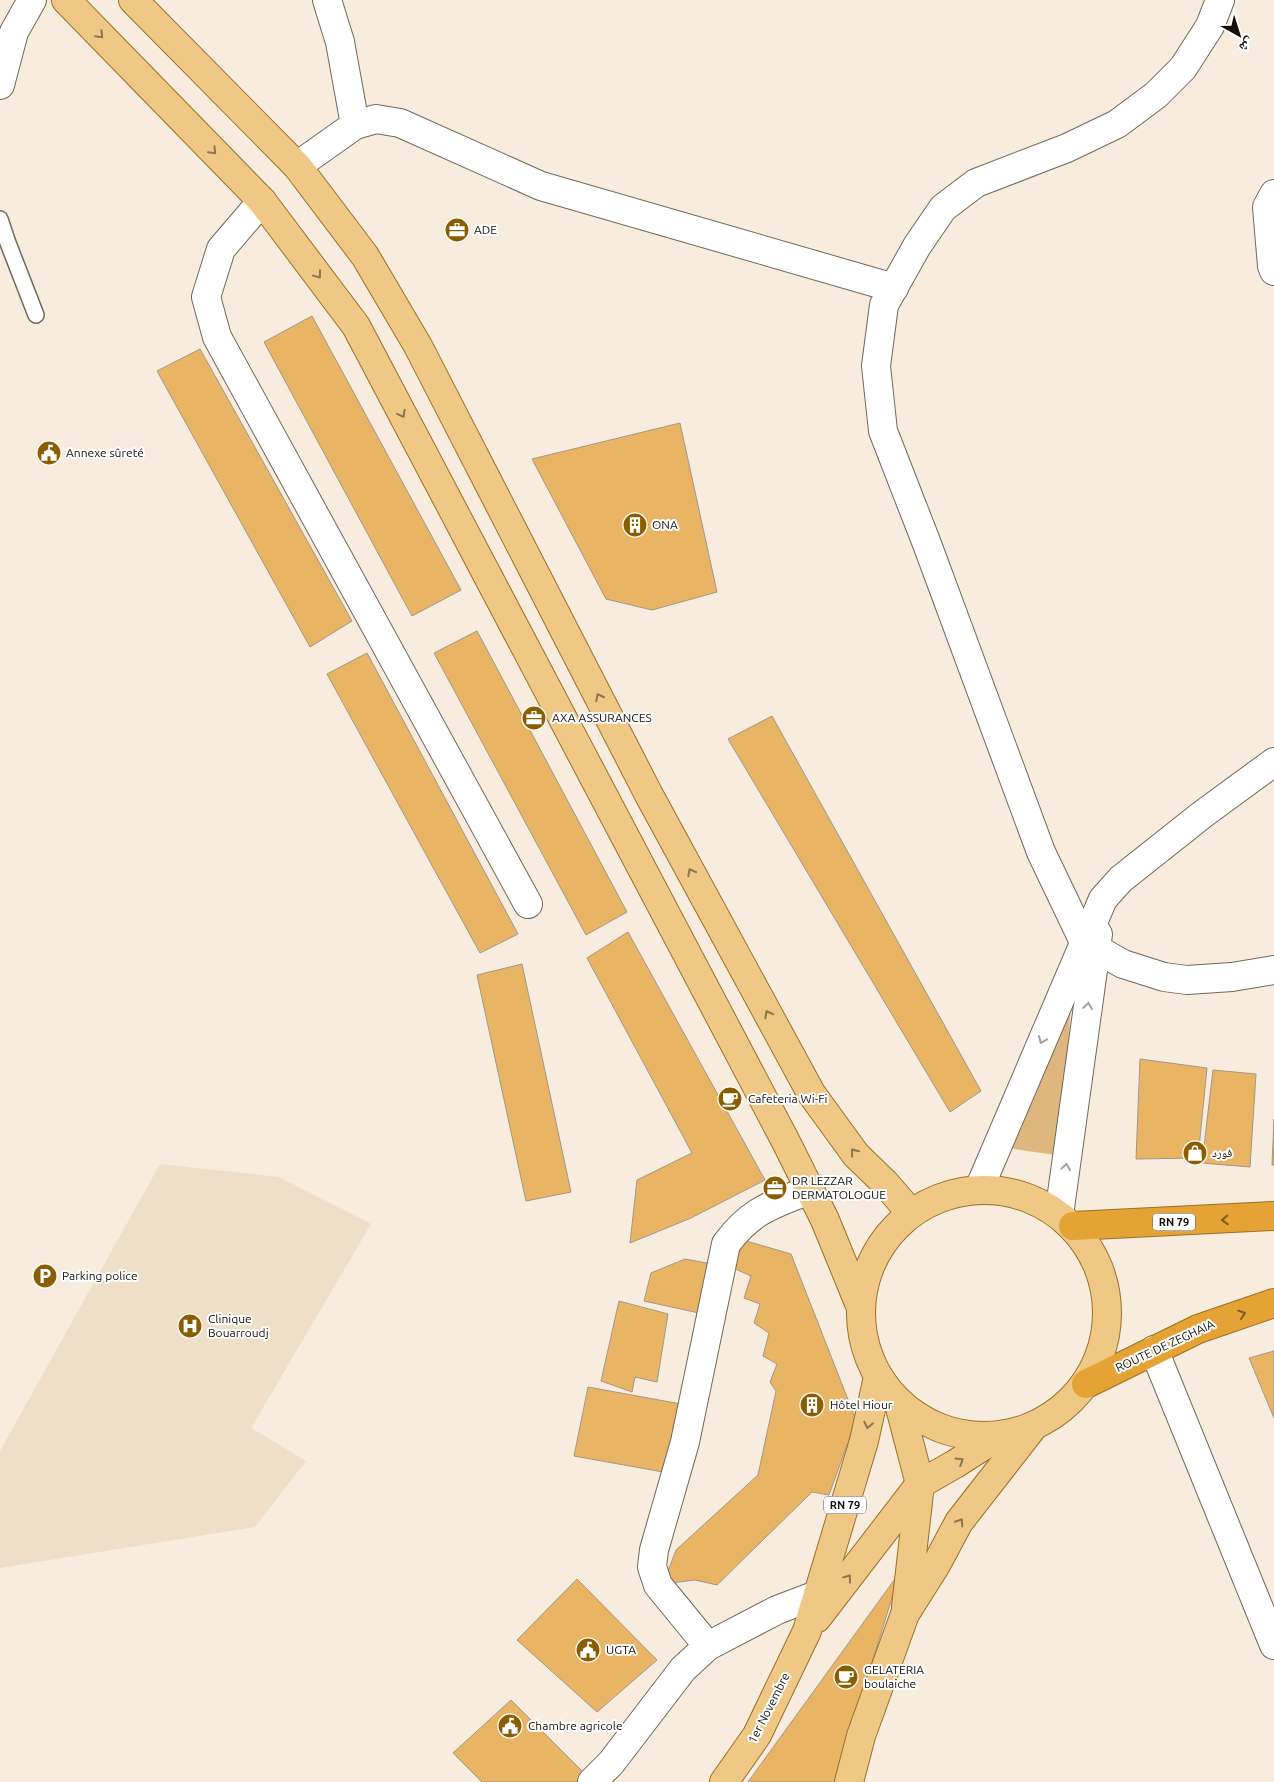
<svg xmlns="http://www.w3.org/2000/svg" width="1274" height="1782" viewBox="0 0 1274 1782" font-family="Ubuntu,'Noto Naskh Arabic',sans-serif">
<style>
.built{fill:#efdfc9}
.green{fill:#dfb67d}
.building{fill:#eab465;stroke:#a19789}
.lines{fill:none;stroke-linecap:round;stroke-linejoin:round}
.lane-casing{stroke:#71685b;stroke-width:18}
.street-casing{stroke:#71685b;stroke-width:30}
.primary-casing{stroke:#9c7027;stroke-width:30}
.highway-casing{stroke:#9c7027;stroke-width:30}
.lane{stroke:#fff;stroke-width:15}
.street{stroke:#fff;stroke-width:28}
.primary{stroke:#efc886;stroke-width:28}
.highway{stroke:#e5a336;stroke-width:28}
.oneway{stroke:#8c754f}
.oneway2{stroke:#a19f9d}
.oneway3{stroke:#7c5a20}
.labels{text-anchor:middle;stroke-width:4;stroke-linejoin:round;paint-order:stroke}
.shield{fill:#fff;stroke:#5a5854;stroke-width:1}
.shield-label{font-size:11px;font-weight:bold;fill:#13100b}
.poi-label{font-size:12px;fill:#13100b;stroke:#fff;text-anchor:start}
.street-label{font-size:12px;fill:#13100b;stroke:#fff}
</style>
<rect width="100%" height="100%" fill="#f7ecdd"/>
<path class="built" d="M 160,1164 L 279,1177 L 371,1224 L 251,1428 L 306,1461 L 255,1527 L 0,1568 L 0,1451 Z"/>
<path class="green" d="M 1072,982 L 1062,1156 L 1001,1147 Z"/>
<g class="building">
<path d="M 312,316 L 461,590 L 412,616 L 264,342 Z"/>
<path d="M 200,349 L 352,621 L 310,647 L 157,371 Z"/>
<path d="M 680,423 L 717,592 L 652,610 L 606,599 L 532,459 Z"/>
<path d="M 477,631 L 627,912 L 586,935 L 434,653 Z"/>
<path d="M 367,653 L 518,934 L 480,953 L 327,674 Z"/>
<path d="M 772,716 L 981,1091 L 950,1112 L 728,739 Z"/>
<path d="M 628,932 L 765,1180 L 691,1218 L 630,1243 L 637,1180 L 692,1153 L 587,958 Z"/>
<path d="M 522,964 L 571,1192 L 526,1201 L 477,975 Z"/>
<path d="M 1140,1059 L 1207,1068 L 1198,1158 L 1136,1159 Z"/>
<path d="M 1213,1070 L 1256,1074 L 1250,1167 L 1202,1163 Z"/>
<path d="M 1274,1119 L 1274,1165 L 1272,1165 Z"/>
<path d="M 743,1240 L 791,1254 L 856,1420 L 829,1495 L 812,1492 L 717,1585 L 695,1580 L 663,1584 L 676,1550 L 758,1475 L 776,1391 L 770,1382 L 777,1364 L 763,1356 L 769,1333 L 754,1323 L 760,1304 L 744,1298 L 751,1276 L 733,1268 Z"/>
<path d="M 685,1259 L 712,1264 L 708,1315 L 644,1301 L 651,1273 Z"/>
<path d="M 619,1301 L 668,1314 L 657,1382 L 635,1377 L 632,1392 L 601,1381 Z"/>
<path d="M 1274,1351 L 1274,1418 L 1249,1358 Z"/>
<path d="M 588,1387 L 681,1404 L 663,1472 L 574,1456 Z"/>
<path d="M 900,1572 L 835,1782 L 748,1782 Z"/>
<path d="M 577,1579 L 657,1660 L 597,1712 L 517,1640 Z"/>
<path d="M 511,1700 L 590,1779 L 588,1782 L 482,1782 L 453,1753 Z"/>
</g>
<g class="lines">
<defs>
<path id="lane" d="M 0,219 L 8,243 L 36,315"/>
<g id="street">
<path d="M 327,0 L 340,42 L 355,125"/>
<path d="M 1220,0 L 1210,26 L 1183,68 L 1156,95 L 1117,124 L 1067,148 L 976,183 L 943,208 L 917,246 L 884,305 L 876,366 L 883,431 L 927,544 L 1041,852 L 1084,942 L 1123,964 L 1164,977 L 1187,980 L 1232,977 L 1274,970"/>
<path d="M 0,85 L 14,32 L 32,0"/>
<path d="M 297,166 L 355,125 L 376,119 L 400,123 L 541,186 L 894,288"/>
<path d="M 1274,194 L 1267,207 L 1272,266 L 1274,271"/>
<path d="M 262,201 L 221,249 L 206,297 L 217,337 L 528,904"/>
<path d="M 979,1189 L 1103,899 L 1121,879 L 1203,814 L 1274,762"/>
<path d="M 1059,1215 L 1098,934"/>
<path d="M 1154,1350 L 1274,1645"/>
<path d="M 708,1646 L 658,1585 L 652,1567 L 654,1550 L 685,1442 L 726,1244 C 751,1210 772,1205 809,1190"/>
<path d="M 592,1782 L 611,1763 L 683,1669 L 708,1646 L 777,1610 L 819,1594"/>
</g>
<g id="primary">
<path d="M 66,0 L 262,201 L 356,326 L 785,1140 L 825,1220 L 861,1308"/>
<path d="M 133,0 L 297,166 L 365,256 L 418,346 L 649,795 L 811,1093 L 856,1155 L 885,1183 L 911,1213"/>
<circle cx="984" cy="1313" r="123"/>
<path d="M 899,1404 L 920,1484 L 906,1607"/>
<path d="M 817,1618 L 920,1484 L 955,1464 L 999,1436"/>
<path d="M 724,1782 L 757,1735 L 807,1631 L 864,1441 L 878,1377"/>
<path d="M 849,1782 L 861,1736 L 905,1614 L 936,1565 L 959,1522 L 1033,1427"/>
</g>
<g id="highway">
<path d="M 1073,1226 L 1274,1216"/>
<path d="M 1086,1384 L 1198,1329 L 1274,1303"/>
</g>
</defs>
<use href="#lane" class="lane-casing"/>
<use href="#street" class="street-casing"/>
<use href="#primary" class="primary-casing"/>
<use href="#highway" class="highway-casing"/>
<use href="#lane" class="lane"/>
<use href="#street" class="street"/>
<use href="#primary" class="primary"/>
<use href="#highway" class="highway"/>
</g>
<defs><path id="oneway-chevron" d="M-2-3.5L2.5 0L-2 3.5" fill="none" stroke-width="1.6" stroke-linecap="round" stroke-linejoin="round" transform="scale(1.25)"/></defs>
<g class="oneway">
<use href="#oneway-chevron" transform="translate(100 35) rotate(46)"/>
<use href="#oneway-chevron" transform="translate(213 151) rotate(46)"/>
<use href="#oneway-chevron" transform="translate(318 275) rotate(53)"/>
<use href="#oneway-chevron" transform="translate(402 414) rotate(62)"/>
<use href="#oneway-chevron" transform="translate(599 697) rotate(-117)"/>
<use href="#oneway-chevron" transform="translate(691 872) rotate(-118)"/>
<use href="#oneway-chevron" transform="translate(768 1014) rotate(-118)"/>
<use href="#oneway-chevron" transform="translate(854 1152) rotate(-129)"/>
<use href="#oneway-chevron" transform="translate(868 1425) rotate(102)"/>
<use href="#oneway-chevron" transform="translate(960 1461) rotate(-32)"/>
<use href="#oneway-chevron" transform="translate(960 1522) rotate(-57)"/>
<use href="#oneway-chevron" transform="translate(848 1578) rotate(-53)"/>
</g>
<g class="oneway2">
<use href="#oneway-chevron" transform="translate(1088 1006) rotate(-82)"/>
<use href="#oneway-chevron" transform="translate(1042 1040) rotate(113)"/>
<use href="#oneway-chevron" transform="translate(1066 1167) rotate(-82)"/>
</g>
<g class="oneway3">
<use href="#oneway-chevron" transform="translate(1225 1220) rotate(177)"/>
<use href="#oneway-chevron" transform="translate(1242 1314) rotate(-19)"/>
</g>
<defs>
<symbol id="office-disc" viewBox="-11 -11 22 22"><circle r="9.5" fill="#8b5d01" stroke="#fff"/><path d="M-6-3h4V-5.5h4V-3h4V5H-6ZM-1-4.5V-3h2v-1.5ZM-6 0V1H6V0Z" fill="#fff"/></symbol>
<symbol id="civic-disc" viewBox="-11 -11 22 22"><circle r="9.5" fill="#8b5d01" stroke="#fff"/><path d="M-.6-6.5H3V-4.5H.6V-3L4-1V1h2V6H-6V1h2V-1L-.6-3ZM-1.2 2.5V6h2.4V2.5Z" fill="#fff"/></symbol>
<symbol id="building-disc" viewBox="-11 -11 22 22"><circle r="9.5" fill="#8b5d01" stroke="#fff"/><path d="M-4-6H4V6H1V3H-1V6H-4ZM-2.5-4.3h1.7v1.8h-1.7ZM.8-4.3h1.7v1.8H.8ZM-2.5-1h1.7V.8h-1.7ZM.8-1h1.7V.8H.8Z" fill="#fff"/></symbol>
<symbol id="cafe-disc" viewBox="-11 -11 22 22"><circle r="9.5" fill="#8b5d01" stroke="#fff"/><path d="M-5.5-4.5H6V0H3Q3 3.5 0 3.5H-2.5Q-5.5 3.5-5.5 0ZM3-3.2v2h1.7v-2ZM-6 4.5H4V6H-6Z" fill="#fff"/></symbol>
<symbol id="shop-disc" viewBox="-11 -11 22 22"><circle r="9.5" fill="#8b5d01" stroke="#fff"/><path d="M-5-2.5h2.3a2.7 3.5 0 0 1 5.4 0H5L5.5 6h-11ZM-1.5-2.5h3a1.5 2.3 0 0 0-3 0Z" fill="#fff"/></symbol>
<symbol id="parking-disc" viewBox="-11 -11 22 22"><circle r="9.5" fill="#8b5d01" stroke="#fff"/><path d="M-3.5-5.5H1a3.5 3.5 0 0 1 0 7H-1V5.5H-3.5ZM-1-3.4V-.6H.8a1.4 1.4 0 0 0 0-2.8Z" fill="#fff"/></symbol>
<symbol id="hospital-disc" viewBox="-11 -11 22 22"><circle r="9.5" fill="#8b5d01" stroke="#fff"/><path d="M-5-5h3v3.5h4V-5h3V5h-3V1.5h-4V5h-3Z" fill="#fff"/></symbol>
</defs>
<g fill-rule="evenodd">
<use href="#office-disc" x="443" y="216" width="28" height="28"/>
<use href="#civic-disc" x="35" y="439" width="28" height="28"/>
<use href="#building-disc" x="621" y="511" width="28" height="28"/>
<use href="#office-disc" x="520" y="704" width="28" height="28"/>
<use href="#cafe-disc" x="716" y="1085" width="28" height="28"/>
<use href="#shop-disc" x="1181" y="1139" width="28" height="28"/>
<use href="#office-disc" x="761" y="1174" width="28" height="28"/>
<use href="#parking-disc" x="31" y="1262" width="28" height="28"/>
<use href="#hospital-disc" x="176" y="1312" width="28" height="28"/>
<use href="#building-disc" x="798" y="1391" width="28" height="28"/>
<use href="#civic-disc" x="574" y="1636" width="28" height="28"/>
<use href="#cafe-disc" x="832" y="1663" width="28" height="28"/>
<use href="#civic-disc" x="496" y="1712" width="28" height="28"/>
</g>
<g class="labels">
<g class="shield">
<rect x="1153" y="1213.5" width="42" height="17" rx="4"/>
<rect x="824" y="1496.5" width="42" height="17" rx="4"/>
</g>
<g class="shield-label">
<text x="1174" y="1226">RN 79</text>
<text x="845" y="1509">RN 79</text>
</g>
<g class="poi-label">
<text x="474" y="234">ADE</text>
<text x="66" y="457">Annexe sûreté</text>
<text x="652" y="529">ONA</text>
<text x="552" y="722">AXA ASSURANCES</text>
<text x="748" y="1103">Cafeteria Wi-Fi</text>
<text x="1212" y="1157">فورد</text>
<text x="792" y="1185">DR LEZZAR<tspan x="792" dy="14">DERMATOLOGUE</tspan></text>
<text x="62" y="1280">Parking police</text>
<text x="208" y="1323">Clinique<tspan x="208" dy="14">Bouarroudj</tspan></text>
<text x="830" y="1409">Hôtel Hiour</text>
<text x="606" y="1654">UGTA</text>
<text x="864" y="1674">GELATERIA<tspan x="864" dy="14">boulaiche</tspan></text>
<text x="528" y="1730">Chambre agricole</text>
</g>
<g class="street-label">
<text transform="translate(1165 1346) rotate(-25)" y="4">ROUTE DE ZEGHAIA</text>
<text transform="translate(769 1708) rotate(-63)" y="4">1er Novembre</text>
</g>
</g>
<g transform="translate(1239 35) rotate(141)" stroke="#ffffff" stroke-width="4" paint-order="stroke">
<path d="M0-4L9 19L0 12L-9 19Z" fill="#13100b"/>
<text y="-8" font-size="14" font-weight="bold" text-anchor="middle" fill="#13100b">ش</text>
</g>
</svg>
